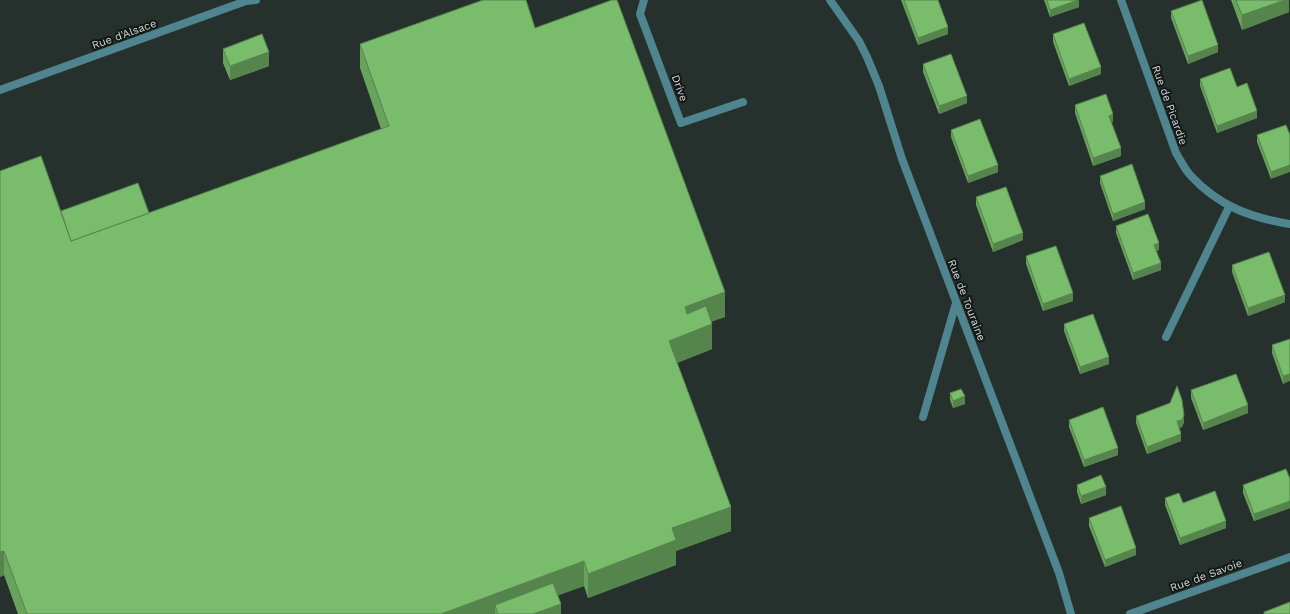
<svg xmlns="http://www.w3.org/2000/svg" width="1290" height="614" viewBox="0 0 1290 614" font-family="'Work Sans',sans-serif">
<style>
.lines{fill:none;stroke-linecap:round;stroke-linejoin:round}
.lane{stroke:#4f858e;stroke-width:8}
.street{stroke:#4f858e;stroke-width:8}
.wall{fill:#68a25d}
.shaded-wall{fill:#55844c}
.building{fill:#79bc6c;stroke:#55844c}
.labels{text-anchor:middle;stroke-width:4;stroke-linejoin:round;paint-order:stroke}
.street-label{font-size:11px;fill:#d0d7d5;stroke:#131817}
</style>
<rect width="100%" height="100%" fill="#26312e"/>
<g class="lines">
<g class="lane">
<path d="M 644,0 L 640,14 L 681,123 L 743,102"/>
<path d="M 923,417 L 956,303"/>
</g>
<g class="street">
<path d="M 830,0 L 859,41 L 867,57 L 879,86 L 902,159 L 1059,573 L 1071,614"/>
<path d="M 1121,0 L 1176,153 C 1181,161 1185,170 1191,176 C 1219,206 1251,218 1290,224"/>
<path d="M 0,90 L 246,1 L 256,0"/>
<path d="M 1166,337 L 1229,207"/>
<path d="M 1130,614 L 1290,557"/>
</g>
</g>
<g class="wall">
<path d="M 901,0 L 938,0 L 948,34 L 918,45 Z"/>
<path d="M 1044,0 L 1079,0 L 1079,7 L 1050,17 Z"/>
<path d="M 1231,0 L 1289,0 L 1289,12 L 1242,30 Z"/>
<path d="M 1171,11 L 1218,52 L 1188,64 L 1171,18 Z"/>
<path d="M 535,28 L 725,317 L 711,321 L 712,349 L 677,363 L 731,531 L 676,551 L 676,565 L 588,598 L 584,586 L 558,595 L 561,614 L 18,614 L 4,575 L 0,577 L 41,156 L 61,211 L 149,213 L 381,129 L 360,68 L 360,44 Z"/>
<path d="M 1053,34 L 1101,74 L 1069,86 L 1053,42 Z"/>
<path d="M 223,49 L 269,66 L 230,80 L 223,63 Z"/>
<path d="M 923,64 L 967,103 L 939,114 L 923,72 Z"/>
<path d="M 1200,79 L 1237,87 L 1257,118 L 1217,133 L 1200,86 Z"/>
<path d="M 1075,105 L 1113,122 L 1111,122 L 1121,156 L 1093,166 L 1075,113 Z"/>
<path d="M 1286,125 L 1271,179 L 1257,142 L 1257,135 Z"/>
<path d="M 951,130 L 998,172 L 968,183 L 951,137 Z"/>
<path d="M 1100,176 L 1145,209 L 1113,221 L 1100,183 Z"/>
<path d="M 976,197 L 1023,240 L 993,252 L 976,205 Z"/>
<path d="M 1116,226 L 1159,250 L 1156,251 L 1161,270 L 1133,280 L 1116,233 Z"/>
<path d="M 1026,256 L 1073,301 L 1043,311 L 1026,264 Z"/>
<path d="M 1232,265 L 1285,302 L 1248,316 L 1232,272 Z"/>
<path d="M 1064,324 L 1109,364 L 1080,374 L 1064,331 Z"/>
<path d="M 1290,339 L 1283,384 L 1272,353 L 1272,345 Z"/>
<path d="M 1191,390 L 1248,413 L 1203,430 L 1191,398 Z"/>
<path d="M 950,393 L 965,404 L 953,408 L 950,400 Z"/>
<path d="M 1136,416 L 1184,422 L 1182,427 L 1179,428 L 1181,441 L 1147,454 L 1136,423 Z"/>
<path d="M 1069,420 L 1118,455 L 1084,467 L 1069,427 Z"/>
<path d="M 1290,479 L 1290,508 L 1254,521 L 1243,493 L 1243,485 Z"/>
<path d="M 1077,485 L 1106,495 L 1081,504 L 1077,492 Z"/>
<path d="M 1165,498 L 1183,503 L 1226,528 L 1180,545 L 1165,505 Z"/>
<path d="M 1089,518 L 1136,555 L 1105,567 L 1089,526 Z"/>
</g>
<g class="shaded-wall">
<path d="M 1078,0 L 1079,0 L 1079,7 L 1050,17 L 1050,10 Z"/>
<path d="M 1285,0 L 1289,0 L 1289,12 L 1242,30 L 1242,15 Z"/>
<path d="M 948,27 L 948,34 L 918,45 L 918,38 Z"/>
<path d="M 1218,45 L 1218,52 L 1188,64 L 1188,56 Z"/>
<path d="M 269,52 L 269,66 L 230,80 L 230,66 Z"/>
<path d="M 1101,67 L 1101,74 L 1069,86 L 1069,79 Z"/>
<path d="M 967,96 L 967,103 L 939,114 L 939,106 Z"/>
<path d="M 1257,111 L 1257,118 L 1217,133 L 1217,126 Z"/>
<path d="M 1113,114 L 1113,122 L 1109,124 L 1109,116 Z"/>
<path d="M 1121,148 L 1121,156 L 1093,166 L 1093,158 Z"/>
<path d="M 998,165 L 998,172 L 968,183 L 968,176 Z"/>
<path d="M 1290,165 L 1290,172 L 1271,179 L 1271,172 Z"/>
<path d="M 1145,202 L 1145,209 L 1113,221 L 1113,214 Z"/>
<path d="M 1023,233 L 1023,240 L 993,252 L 993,244 Z"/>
<path d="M 1159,243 L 1159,250 L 1154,252 L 1154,245 Z"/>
<path d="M 1161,263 L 1161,270 L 1133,280 L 1133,273 Z"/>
<path d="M 725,292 L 725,317 L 685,331 L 685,307 Z"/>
<path d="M 1073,293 L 1073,301 L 1043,311 L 1043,304 Z"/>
<path d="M 1285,295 L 1285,302 L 1248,316 L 1248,308 Z"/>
<path d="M 712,324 L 712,349 L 669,366 L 669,341 Z"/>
<path d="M 1109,357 L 1109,364 L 1080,374 L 1080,367 Z"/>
<path d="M 1290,374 L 1290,381 L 1283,384 L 1283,376 Z"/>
<path d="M 965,396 L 965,404 L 953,408 L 953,401 Z"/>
<path d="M 1248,405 L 1248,413 L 1203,430 L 1203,423 Z"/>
<path d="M 1184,415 L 1184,422 L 1182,427 L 1177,428 L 1177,421 Z"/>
<path d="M 1181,434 L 1181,441 L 1147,454 L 1147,447 Z"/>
<path d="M 1118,448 L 1118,455 L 1084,467 L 1084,460 Z"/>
<path d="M 1106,487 L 1106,495 L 1081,504 L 1081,496 Z"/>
<path d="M 1290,501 L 1290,508 L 1254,521 L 1254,514 Z"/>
<path d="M 731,507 L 731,531 L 676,551 L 676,565 L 588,598 L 588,574 L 672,528 Z"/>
<path d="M 1226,521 L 1226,528 L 1180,545 L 1180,538 Z"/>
<path d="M 1136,548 L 1136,555 L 1105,567 L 1105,560 Z"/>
<path d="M 4,551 L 4,575 L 0,577 L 0,552 Z"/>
<path d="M 584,561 L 584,586 L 507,614 L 495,605 L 495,614 L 441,614 Z"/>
<path d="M 561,604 L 561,614 L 533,614 Z"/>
</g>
<g class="building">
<path d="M 483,0 L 526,0 L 535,28 L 612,0 L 617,0 L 725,292 L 685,307 L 687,314 L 706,306 L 712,324 L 669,341 L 731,507 L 672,528 L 676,540 L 588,574 L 584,561 L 441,614 L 27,614 L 4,551 L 0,552 L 0,171 L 41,156 L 71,241 L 389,126 L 360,44 Z"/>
<path d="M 904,0 L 938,0 L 948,27 L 918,38 Z"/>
<path d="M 1047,0 L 1078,0 L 1050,10 Z"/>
<path d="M 1202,0 L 1218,45 L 1188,56 L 1171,11 Z"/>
<path d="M 1236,0 L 1285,0 L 1242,15 Z"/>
<path d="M 1084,23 L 1101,67 L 1069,79 L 1053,34 Z"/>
<path d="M 262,34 L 269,52 L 230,66 L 223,49 Z"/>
<path d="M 951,54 L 967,96 L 939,106 L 923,64 Z"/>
<path d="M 1230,68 L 1237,87 L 1247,83 L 1257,111 L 1217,126 L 1200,79 Z"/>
<path d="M 1106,94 L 1113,114 L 1109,116 L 1121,148 L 1093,158 L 1075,105 Z"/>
<path d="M 980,119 L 998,165 L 968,176 L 951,130 Z"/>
<path d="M 1286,125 L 1290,135 L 1290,165 L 1271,172 L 1257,135 Z"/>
<path d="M 1132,164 L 1145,202 L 1113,214 L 1100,176 Z"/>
<path d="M 138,183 L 149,213 L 71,241 L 61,211 Z"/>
<path d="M 1006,187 L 1023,233 L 993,244 L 976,197 Z"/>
<path d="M 1148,214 L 1159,243 L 1154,245 L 1161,263 L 1133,273 L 1116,226 Z"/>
<path d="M 1056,246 L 1073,293 L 1043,304 L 1026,256 Z"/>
<path d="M 1269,252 L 1285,295 L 1248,308 L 1232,265 Z"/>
<path d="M 1093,314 L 1109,357 L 1080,367 L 1064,324 Z"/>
<path d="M 1290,339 L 1290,374 L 1283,376 L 1272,345 Z"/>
<path d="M 1236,374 L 1248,405 L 1203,423 L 1191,390 Z"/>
<path d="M 1177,386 L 1182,400 L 1184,415 L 1182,420 L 1177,421 L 1181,434 L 1147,447 L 1136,416 L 1170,403 Z"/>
<path d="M 961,389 L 965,396 L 953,401 L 950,393 Z"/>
<path d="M 1103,407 L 1118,448 L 1084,460 L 1069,420 Z"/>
<path d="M 1286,469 L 1290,479 L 1290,501 L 1254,514 L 1243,485 Z"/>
<path d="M 1101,475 L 1106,487 L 1081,496 L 1077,485 Z"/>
<path d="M 1215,491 L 1226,521 L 1180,538 L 1165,498 L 1179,493 L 1183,503 Z"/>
<path d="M 1121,506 L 1136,548 L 1105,560 L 1089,518 Z"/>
<path d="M 553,583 L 561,604 L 533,614 L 498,614 L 495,605 Z"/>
<path d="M 1290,602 L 1290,614 L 1264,614 L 1264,612 Z"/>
</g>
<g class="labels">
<g class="street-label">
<text transform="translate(124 34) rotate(-20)" y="4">Rue d'Alsace</text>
<text transform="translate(680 88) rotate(70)" y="4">Drive</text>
<text transform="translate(1170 105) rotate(70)" y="4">Rue de Picardie</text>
<text transform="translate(967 300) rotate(69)" y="4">Rue de Touraine</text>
<text transform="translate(1206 575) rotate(-20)" y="4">Rue de Savoie</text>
</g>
</g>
</svg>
